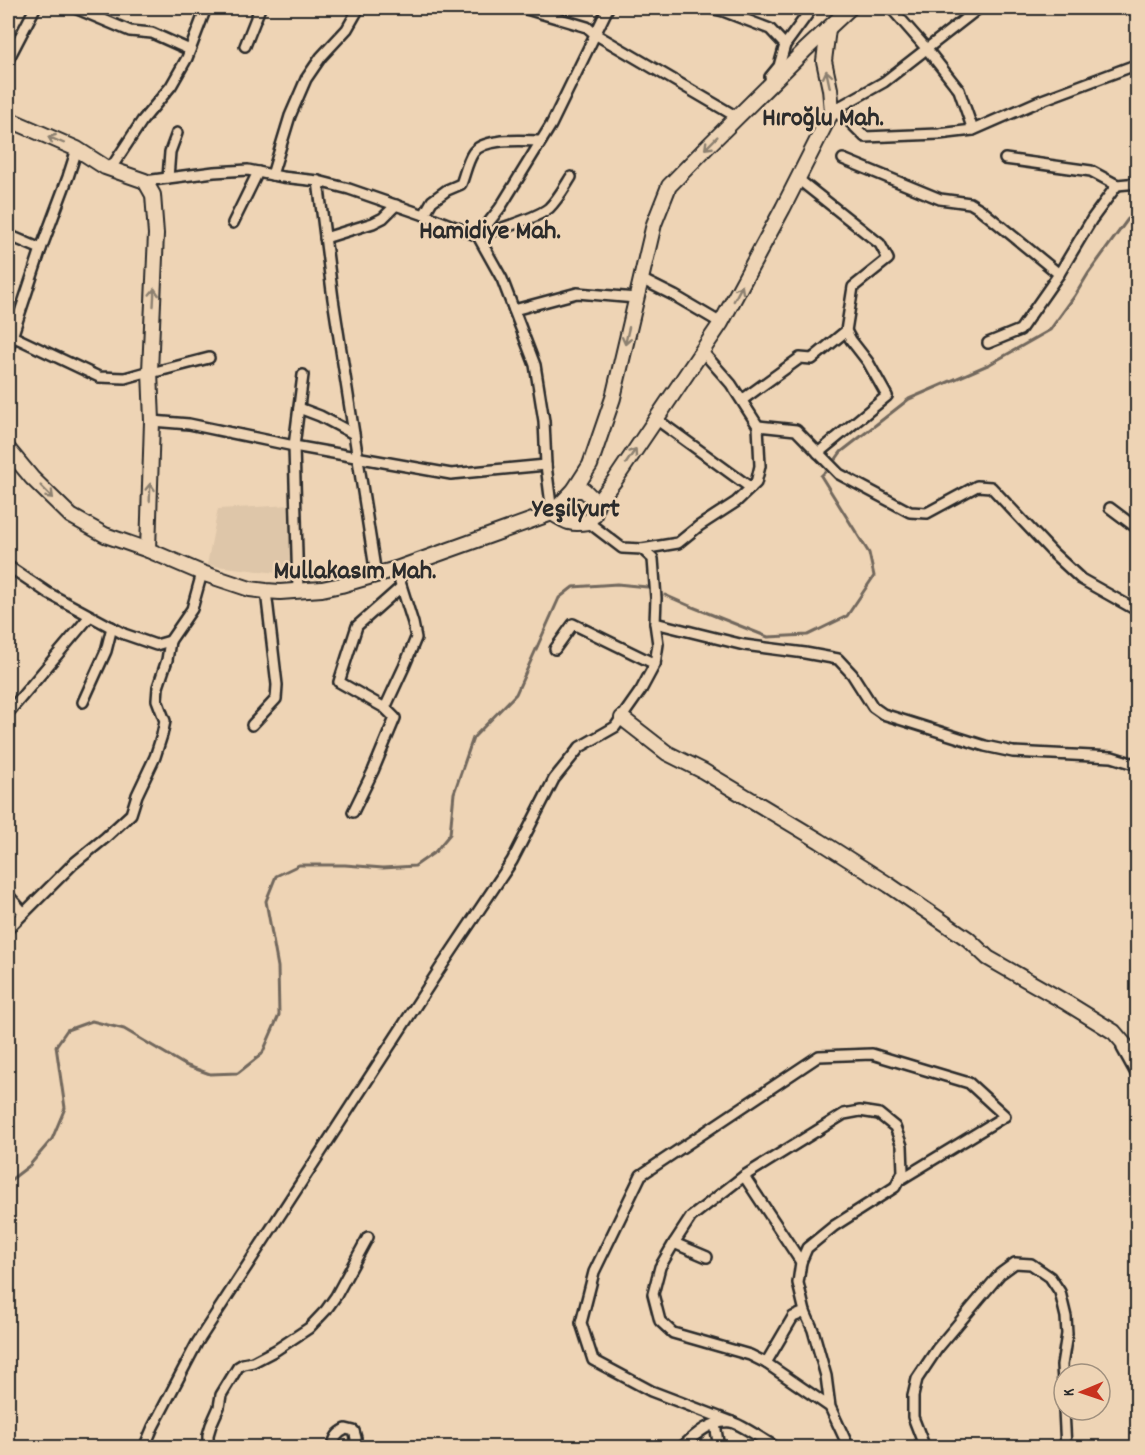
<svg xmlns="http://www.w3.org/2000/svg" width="1145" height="1455" viewBox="0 0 1145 1455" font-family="Dekko,sans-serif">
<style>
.built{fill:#dec6a9}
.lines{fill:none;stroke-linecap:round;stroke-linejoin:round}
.stream{stroke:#72685d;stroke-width:3}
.street-casing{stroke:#2b2b2b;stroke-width:14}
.secondary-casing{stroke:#2b2b2b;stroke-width:18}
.street{stroke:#eed4b5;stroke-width:9}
.secondary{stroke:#eed4b5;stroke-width:14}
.oneway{stroke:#8c8070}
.labels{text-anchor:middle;stroke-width:5;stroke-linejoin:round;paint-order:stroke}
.district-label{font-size:27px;font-weight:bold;fill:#2b2b2b;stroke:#eed4b5}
</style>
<rect width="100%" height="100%" fill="#eed4b5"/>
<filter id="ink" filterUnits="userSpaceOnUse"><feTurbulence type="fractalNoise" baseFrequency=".0167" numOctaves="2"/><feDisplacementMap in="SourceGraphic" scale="12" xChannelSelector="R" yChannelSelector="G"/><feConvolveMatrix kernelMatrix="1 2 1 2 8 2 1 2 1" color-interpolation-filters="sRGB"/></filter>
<g filter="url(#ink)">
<path class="built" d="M 291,505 L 294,575 L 207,565 L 218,509 Z"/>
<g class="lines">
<g class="stream">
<path d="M 836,459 L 841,452 L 909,399 L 990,364 L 1050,330 L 1074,297 L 1088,274 L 1128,219 L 1138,217"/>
<path d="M 665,595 L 690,606 L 768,637 L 808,635 L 847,616 L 874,576 L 869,553 L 821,476 L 825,472"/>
<path d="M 8,1182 L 29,1166 L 52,1139 L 65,1108 L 56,1046 L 67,1030 L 92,1021 L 124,1029 L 185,1065 L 210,1074 L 238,1073 L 262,1054 L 279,1015 L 278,967 L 266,901 L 276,876 L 299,865 L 345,865 L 383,868 L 415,866 L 435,852 L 450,834 L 454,793 L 473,738 L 516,694 L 559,598 L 573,587 L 617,584 L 647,587"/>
</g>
<defs>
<g id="street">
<path d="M 75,8 L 130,31 L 152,33 L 190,50"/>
<path d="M 523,8 L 587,27 L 595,34 L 737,117"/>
<path d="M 710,8 L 723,11 L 770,29 L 785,45 L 779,66 L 770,77"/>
<path d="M 891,8 L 926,48 L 959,90 L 973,130"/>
<path d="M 979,8 L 884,82 L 832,111 L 846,118 L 865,137 L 939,134 L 973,130 L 1042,100 L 1138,64"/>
<path d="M 785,45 L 812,8"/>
<path d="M 245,46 L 260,8"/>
<path d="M 8,60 L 35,8"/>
<path d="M 843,159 L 940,199 L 970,203 L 980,209 L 1059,274"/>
<path d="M 1005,159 L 1091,171 L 1117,185 L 1138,183"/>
<path d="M 111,168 L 142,121 L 171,86 L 187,58 L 206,8"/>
<path d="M 272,175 L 290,116 L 306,79 L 321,57 L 347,29 L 359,8"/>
<path d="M 168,178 L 170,152 L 177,133"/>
<path d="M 145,181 L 214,172 L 248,170 L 282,177 L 318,181 L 349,189 L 430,217 L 478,236 L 502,279 L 535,365 L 544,421 L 546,465 L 552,513"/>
<path d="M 318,181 L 333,299 L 376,575"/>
<path d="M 424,215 L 432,201 L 447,190 L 461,184 C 465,174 467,162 473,153 C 483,137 523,141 541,141"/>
<path d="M 233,223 L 258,172"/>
<path d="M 8,235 L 41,249"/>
<path d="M 478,236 L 500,208 L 551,125 L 608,8"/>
<path d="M 478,236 C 495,230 536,219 549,208 C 558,199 564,188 571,177"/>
<path d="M 325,238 L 373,223 L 383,218 L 396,205"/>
<path d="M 641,279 L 675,296 L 721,323"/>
<path d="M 514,310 L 577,293 L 636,298"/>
<path d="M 8,334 L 99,377 L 125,378 L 150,371"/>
<path d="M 988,343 L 1020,330 L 1059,274 L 1092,219 L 1117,185"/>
<path d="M 8,349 L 41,249 L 68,177 L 77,149"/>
<path d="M 151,373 L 209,358"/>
<path d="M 742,400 L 800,358 L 812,359 L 846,331 L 853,287 L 888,259 L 880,244 L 798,179"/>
<path d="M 299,408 L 320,416 L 354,434"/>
<path d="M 656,419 L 751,488"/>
<path d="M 152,421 L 189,424 L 294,446 L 451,474 L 546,465"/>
<path d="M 758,426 L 796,430 L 839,474 L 910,512 L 927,513 L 977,486 L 991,487 L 1053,553 L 1081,579 L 1138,611"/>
<path d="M 818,453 L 887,396 L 868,362 L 851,340 L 846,331"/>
<path d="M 1110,508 L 1138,529"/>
<path d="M 642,549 L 678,543 L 699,526 L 736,502 L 756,483 L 760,466 L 758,426 L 731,384 L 702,351"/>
<path d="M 8,566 L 48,593 L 124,634 L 156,645 L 170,641 L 192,609 L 202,573"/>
<path d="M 298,591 L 294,446 L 303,375"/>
<path d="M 655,623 L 744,645 L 805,653 L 838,659 L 852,674 L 873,707 L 883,714 L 985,746 L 1013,752 L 1112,757 L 1138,765"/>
<path d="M 555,649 L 573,624 L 655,664"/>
<path d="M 83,702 L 106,651 L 112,627"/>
<path d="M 385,708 L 404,667 L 416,638 L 413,623 L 396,569"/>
<path d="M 8,713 L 90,616"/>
<path d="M 252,725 L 276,699 L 277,685 L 266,591"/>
<path d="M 353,812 L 373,771 L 395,718 L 385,708 L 339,682 L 357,626 L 401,587"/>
<path d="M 8,895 L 24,913"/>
<path d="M 8,929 L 73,864 L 105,838 L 131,814 L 137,795 L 155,757 L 162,735 L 165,721 L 157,700 L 158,687 L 167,660 L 170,641"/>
<path d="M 1122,1048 L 1138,1077"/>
<path d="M 744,1176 L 801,1262"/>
<path d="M 674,1243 L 707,1257"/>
<path d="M 766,1363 L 793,1317 L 805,1312"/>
<path d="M 830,1407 L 766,1363 L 750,1355 L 673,1333 L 660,1321 L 653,1294 L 660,1267 L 674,1243 L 691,1217 L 744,1176 L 844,1114 L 860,1111 L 879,1114 L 895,1127 L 902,1146 L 903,1172 L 895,1187 L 834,1226 L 807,1248 L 801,1262 L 798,1283 L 805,1312 L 813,1330 L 826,1376 L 830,1407 L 849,1448"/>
<path d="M 1064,1410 L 1066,1448"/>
<path d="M 732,1422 L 651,1391 L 593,1360 L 581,1323 L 594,1272 L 641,1175 L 819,1056 L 872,1054 L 969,1083 L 1005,1116 L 898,1181"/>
<path d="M 715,1424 L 719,1448"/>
<path d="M 144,1448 L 153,1427 L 197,1343 L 439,970 L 512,861 L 554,779 L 580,747 L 615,727 L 641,690 L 655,664 L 658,644 L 655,623 L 656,598 L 653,559 L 642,549 L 622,548 L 588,522"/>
<path d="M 208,1448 L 208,1435 L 211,1425 L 219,1407 L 221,1395 L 238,1367 L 243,1364 L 253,1362 L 276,1350 L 309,1328 L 326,1310 L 336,1296 L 368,1237"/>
<path d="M 333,1448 C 334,1437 338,1433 346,1429 L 354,1431 L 356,1438 L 355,1448"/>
<path d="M 681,1448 C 695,1435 710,1420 731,1422 C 739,1423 767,1442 777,1448"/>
<path d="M 925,1448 L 913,1417 L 913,1396 L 917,1379 L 937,1349 L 1000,1274 L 1015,1263 L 1031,1264 L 1050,1277 L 1060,1292 L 1066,1317 L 1067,1334 L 1062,1365 L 1064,1402"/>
</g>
<g id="secondary">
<path d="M 8,119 L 77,149 L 105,167 L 145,181 L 153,195 L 156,234 L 150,371 L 152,421 L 148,550"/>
<path d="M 8,449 L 32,478 L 71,516 L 105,535 L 148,550 L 202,573 L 250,589 L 266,591 L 280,592 L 322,589 L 341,585 L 396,569 L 552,513 L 574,490 L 590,465 L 613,398 L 654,224 L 669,186 L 708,146 L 804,51 L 850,8"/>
<path d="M 597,503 L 615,480 L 721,323 L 783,208 L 832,111 L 830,89 L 824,61 L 828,29"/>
<path d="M 552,513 C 566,522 571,525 588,522 L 594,515 L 597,503 L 584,490 L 574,490"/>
<path d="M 622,718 L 667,753 L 703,771 L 820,841 L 889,885 L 968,939 L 988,958 L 1067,1003 L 1114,1032 L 1138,1060"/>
</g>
</defs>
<use href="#street" class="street-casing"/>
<use href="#secondary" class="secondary-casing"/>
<use href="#street" class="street"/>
<use href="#secondary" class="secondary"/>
</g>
<defs><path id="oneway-shaft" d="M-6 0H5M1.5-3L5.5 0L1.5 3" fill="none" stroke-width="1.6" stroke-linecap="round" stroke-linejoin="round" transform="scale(1.5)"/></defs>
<g class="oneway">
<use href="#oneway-shaft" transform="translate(828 79) rotate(-102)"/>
<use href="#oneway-shaft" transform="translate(56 140) rotate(-157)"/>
<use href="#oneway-shaft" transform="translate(711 143) rotate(135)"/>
<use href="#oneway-shaft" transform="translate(738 293) rotate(-62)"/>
<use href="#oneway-shaft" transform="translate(154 297) rotate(-87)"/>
<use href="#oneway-shaft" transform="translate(627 336) rotate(103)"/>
<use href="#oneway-shaft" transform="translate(631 456) rotate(-56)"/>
<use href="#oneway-shaft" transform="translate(47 492) rotate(45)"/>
<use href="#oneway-shaft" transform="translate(150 492) rotate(-88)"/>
</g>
</g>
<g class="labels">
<g class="district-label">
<text x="823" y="125">Hıroğlu Mah.</text>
<text x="490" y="238">Hamidiye Mah.</text>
<text x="576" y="516">Yeşilyurt</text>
<text x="355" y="578">Mullakasım Mah.</text>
</g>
</g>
<rect width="1145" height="1455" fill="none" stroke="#eed4b5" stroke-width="30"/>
<rect x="15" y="15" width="1115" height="1425" fill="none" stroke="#2b2b2b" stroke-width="2" filter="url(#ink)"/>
<g transform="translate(1082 1392) rotate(268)"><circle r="28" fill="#eed4b5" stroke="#a0907e" stroke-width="1.5"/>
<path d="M0-4.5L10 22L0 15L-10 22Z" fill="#c8321e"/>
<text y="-9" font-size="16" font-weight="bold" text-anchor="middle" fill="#2b2b2b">K</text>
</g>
</svg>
